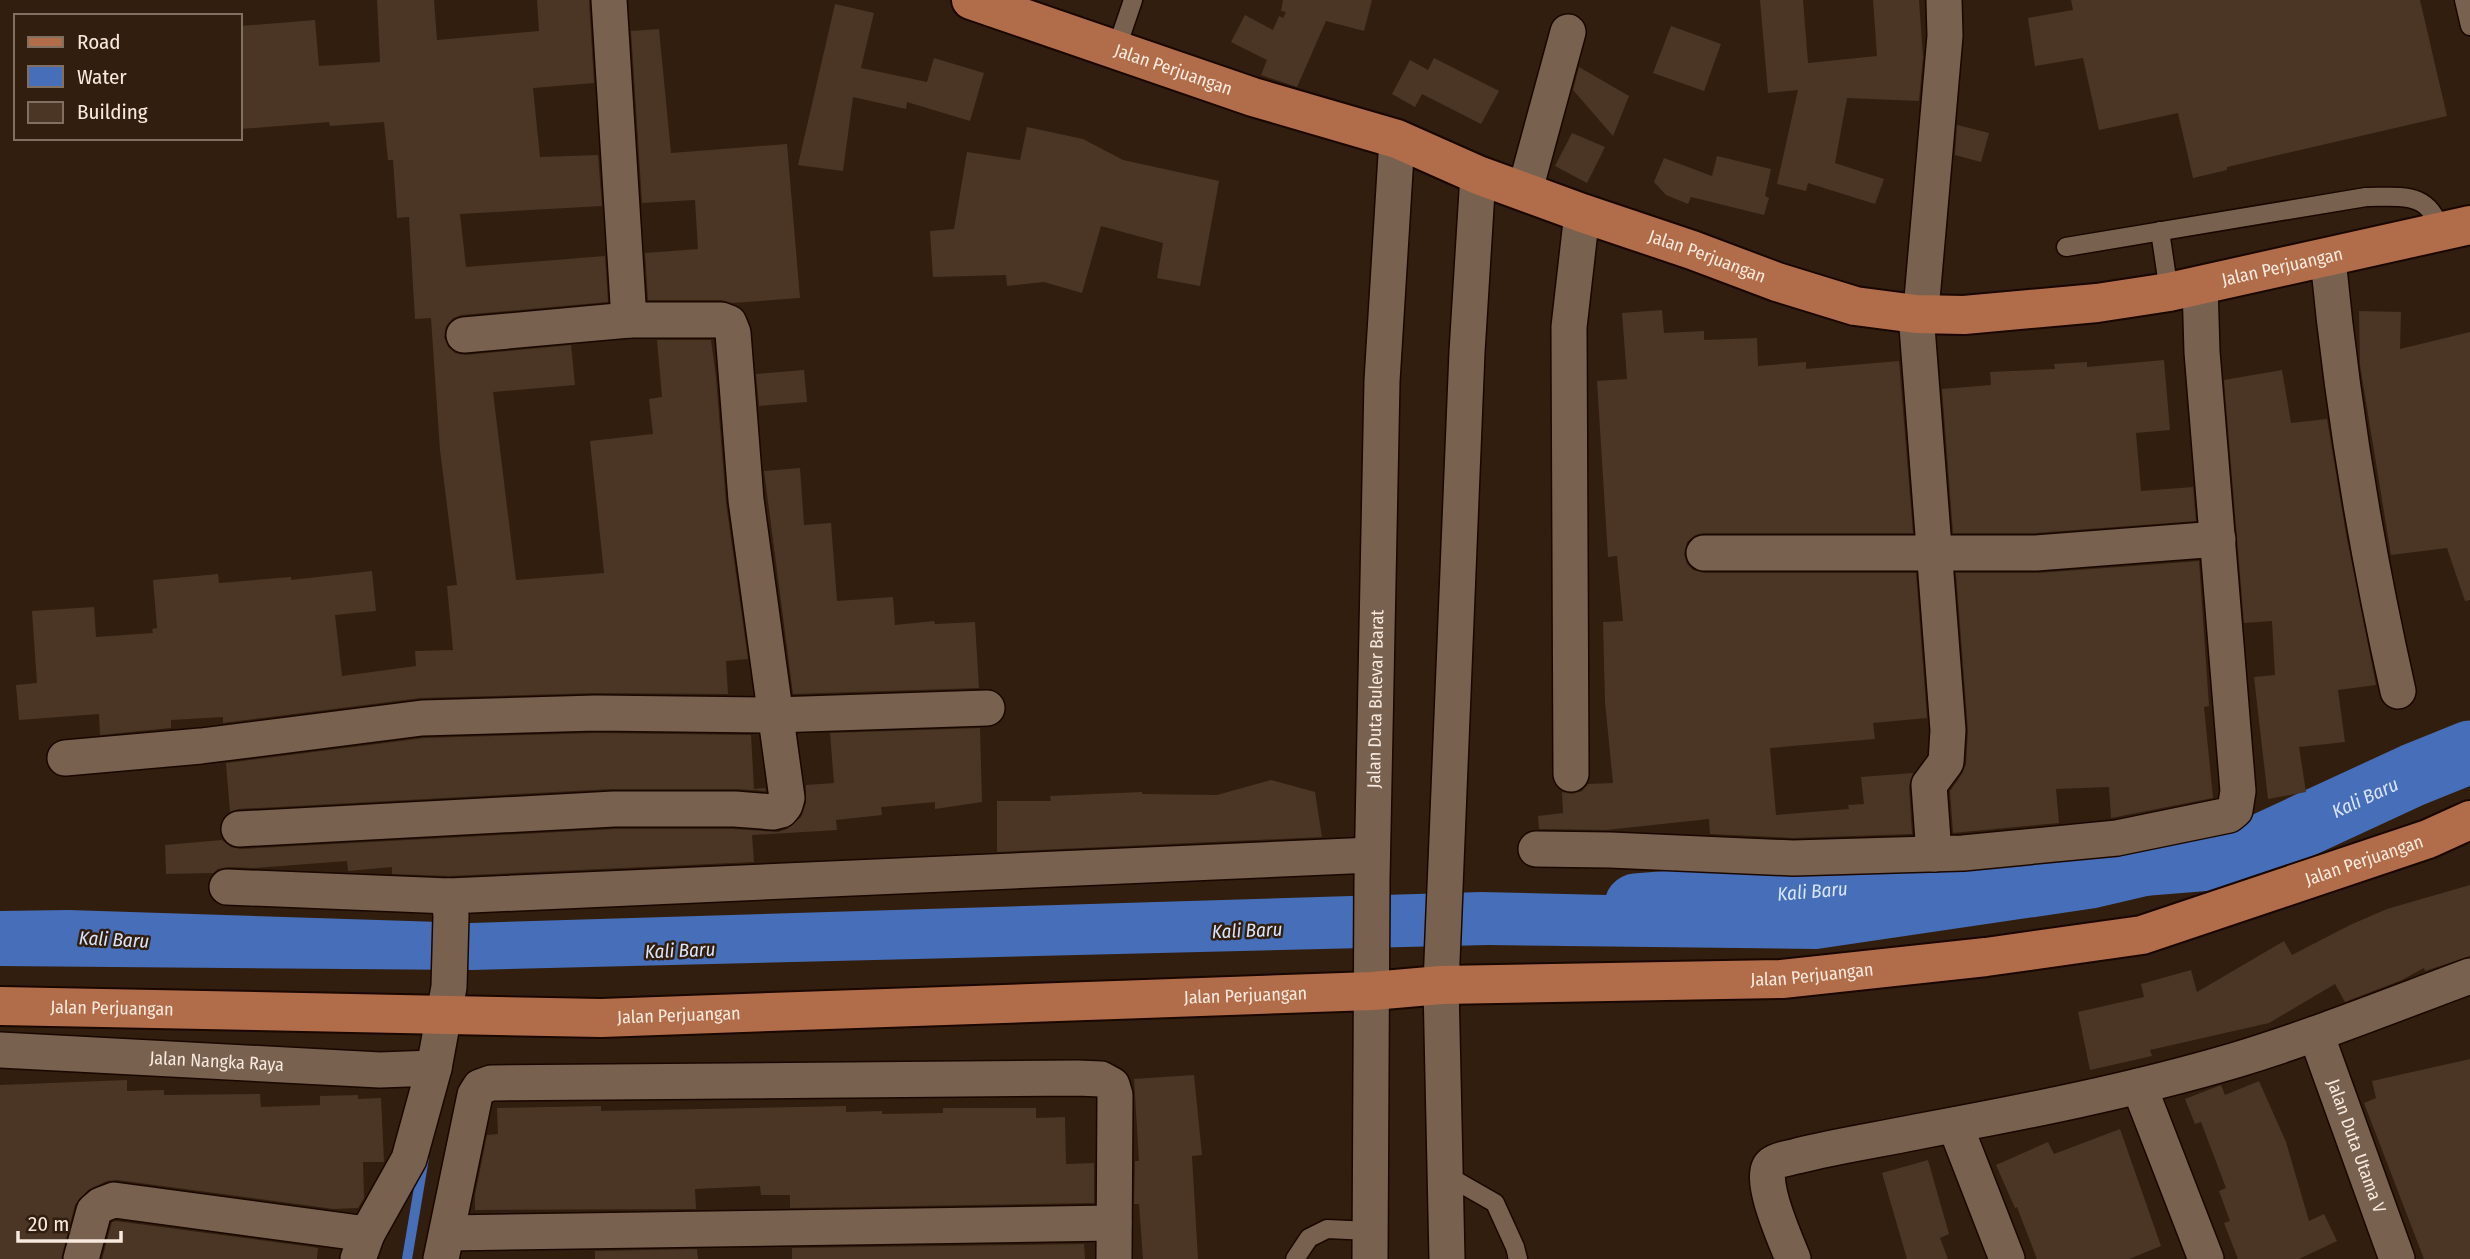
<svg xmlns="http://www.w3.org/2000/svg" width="2470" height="1259" viewBox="0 0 2470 1259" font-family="'Fira Sans Condensed',sans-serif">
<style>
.water{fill:#476eb9}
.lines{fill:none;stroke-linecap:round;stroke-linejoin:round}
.stream{stroke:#476eb9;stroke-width:10}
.river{stroke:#476eb9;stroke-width:63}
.building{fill:#4b3625}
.lane-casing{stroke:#190700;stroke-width:21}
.street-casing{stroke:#190700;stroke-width:38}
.primary-casing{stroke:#190700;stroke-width:42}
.lane{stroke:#78614f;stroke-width:18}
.street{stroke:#78614f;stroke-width:35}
.primary{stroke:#b16d4a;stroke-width:38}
.labels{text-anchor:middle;stroke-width:5;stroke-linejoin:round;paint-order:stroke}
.street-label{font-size:18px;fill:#f7e9de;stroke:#321e0e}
.water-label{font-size:19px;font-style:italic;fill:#d9e5f9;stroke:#321e0e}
</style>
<rect width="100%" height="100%" fill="#321e0e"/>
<path class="water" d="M 2470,733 L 2470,779 L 2332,841 L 2237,875 L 2096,908 L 1817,949 L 1488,945 L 472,970 L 0,966 L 0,911 L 68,910 L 471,923 L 1481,892 L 1810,900 L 2090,885 L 2236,857 Z"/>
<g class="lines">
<path class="stream" d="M 407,1259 L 424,1158"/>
<path class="river" id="s1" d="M 1636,905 L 2236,857 L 2413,775 L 2470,752"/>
</g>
<g class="building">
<path d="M 377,0 L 434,0 L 437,40 L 539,31 L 537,0 L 589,0 L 594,83 L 533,88 L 540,157 L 598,155 L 602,206 L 460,214 L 466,267 L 605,256 L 608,302 L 462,315 L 453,318 L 446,326 L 444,337 L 448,347 L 455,353 L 465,355 L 571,345 L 575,385 L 493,392 L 516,580 L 604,573 L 590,441 L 653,434 L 649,399 L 662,397 L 657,340 L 711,340 L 716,377 L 726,503 L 748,659 L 726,661 L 728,694 L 595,693 L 421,698 L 223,723 L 223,717 L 171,720 L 171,728 L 100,735 L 99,714 L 19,720 L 16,685 L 37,683 L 32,611 L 94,607 L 96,637 L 153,633 L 152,629 L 157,628 L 153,580 L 218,574 L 219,583 L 291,577 L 291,580 L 372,571 L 376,611 L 335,615 L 342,676 L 416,666 L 415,651 L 453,650 L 447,586 L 457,585 L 440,450 L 431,318 L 415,319 L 409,217 L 397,218 L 393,160 L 388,160 L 384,122 L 330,126 L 329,122 L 240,129 L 240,26 L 315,20 L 319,66 L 380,62 Z"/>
<path d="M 1283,0 L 1372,0 L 1364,31 L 1326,21 L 1297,87 L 1261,75 L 1267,60 L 1231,42 L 1245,15 L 1273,30 L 1279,16 L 1283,18 L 1286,12 L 1281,11 Z"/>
<path d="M 1760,0 L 1803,0 L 1808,63 L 1877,56 L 1873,0 L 1919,0 L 1923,57 L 1919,101 L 1847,98 L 1835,163 L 1884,179 L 1875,204 L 1808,183 L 1806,191 L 1777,184 L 1798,90 L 1768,93 Z"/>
<path d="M 2071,0 L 2420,0 L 2447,116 L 2227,167 L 2227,170 L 2193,178 L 2178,113 L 2099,130 L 2083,58 L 2035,66 L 2028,18 L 2073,10 Z"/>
<path d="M 835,4 L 874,13 L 861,68 L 927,82 L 934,58 L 984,73 L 970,121 L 907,102 L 906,109 L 853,97 L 843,171 L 798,165 Z"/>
<path d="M 1671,26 L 1721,44 L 1704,91 L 1653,73 Z"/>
<path d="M 659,29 L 671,153 L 787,144 L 800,298 L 732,303 L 721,300 L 648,300 L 645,253 L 698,249 L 695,200 L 642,203 L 631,31 Z"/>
<path d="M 1434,58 L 1499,91 L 1481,124 L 1422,94 L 1415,107 L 1392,94 L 1410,60 L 1428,70 Z"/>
<path d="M 1579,67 L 1629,96 L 1613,136 L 1573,90 Z"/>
<path d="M 1957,125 L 1989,133 L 1981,162 L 1955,155 Z"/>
<path d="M 1027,127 L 1083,139 L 1123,160 L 1219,181 L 1200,286 L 1157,278 L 1163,243 L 1101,226 L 1082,293 L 1044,282 L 1007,286 L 1006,275 L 933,277 L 930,231 L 954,229 L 967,152 L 1020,160 Z"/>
<path d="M 1572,133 L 1605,147 L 1587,183 L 1555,166 Z"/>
<path d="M 1717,156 L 1771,169 L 1765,196 L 1769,198 L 1764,215 L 1691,197 L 1688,204 L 1666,195 L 1654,182 L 1664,158 L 1712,176 Z"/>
<path d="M 1662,310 L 1664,333 L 1704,331 L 1704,340 L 1757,338 L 1758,366 L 1806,362 L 1806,369 L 1899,361 L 1913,533 L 1704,533 L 1695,535 L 1687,542 L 1684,554 L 1687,564 L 1693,570 L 1704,573 L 1916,573 L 1927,718 L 1873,723 L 1875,739 L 1770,748 L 1776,815 L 1849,809 L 1848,805 L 1864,804 L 1861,777 L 1913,773 L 1909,786 L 1912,834 L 1793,838 L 1710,834 L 1709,819 L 1606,830 L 1539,829 L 1538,816 L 1563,813 L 1562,792 L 1572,794 L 1582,791 L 1588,784 L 1613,783 L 1605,702 L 1603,622 L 1623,621 L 1617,556 L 1608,557 L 1597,381 L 1627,379 L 1622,313 Z"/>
<path d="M 2359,311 L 2401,312 L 2400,349 L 2470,332 L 2470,600 L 2465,601 L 2447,548 L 2391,555 L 2360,365 Z"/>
<path d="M 2164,360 L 2170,430 L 2136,433 L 2141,491 L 2193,487 L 2196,521 L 2035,533 L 1953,533 L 1942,389 L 1991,385 L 1990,372 L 2055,369 L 2054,364 L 2087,362 L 2087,367 Z"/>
<path d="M 804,370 L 807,402 L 759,406 L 756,374 Z"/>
<path d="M 2282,370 L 2291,423 L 2327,419 L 2346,534 L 2376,685 L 2338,690 L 2345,742 L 2299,747 L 2306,792 L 2268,799 L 2254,677 L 2275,675 L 2272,621 L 2244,623 L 2224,380 Z"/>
<path d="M 800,468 L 804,525 L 831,523 L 837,601 L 893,597 L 895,625 L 934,621 L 935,624 L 975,622 L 979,688 L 793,694 L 764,471 Z"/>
<path d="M 2199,561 L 2209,706 L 2204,707 L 2213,798 L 2111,818 L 2109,787 L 2056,789 L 2059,823 L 1953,833 L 1950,791 L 1962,774 L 1966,764 L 1968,731 L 1956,573 L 2038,573 Z"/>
<path d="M 980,728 L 982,802 L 935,809 L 935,802 L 881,807 L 882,815 L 836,820 L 837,830 L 752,835 L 754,862 L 449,876 L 392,874 L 392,867 L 348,871 L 347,861 L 255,868 L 228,867 L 218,869 L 213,873 L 166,874 L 165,845 L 222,840 L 231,847 L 240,849 L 615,829 L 734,829 L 778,832 L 787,829 L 801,817 L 806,803 L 806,785 L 834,783 L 830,733 Z"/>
<path d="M 596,733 L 751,735 L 754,789 L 765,788 L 766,791 L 735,789 L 613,789 L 238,809 L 230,812 L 226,763 L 424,738 Z"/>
<path d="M 1271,780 L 1315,792 L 1322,837 L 997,852 L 997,801 L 1051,801 L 1050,796 L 1142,792 L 1142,794 L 1217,795 Z"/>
<path d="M 2470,885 L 2470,956 L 2425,971 L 2424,968 L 2402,980 L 2345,1002 L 2335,984 L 2269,1023 L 2150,1050 L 2152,1056 L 2090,1070 L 2078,1012 L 2144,997 L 2141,984 L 2191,970 L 2197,992 L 2284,941 L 2292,955 L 2350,925 L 2387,909 Z"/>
<path d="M 2470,1059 L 2470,1259 L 2424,1259 L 2364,1103 L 2376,1098 L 2372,1081 Z"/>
<path d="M 1194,1075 L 1202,1155 L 1192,1156 L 1198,1259 L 1143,1259 L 1139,1204 L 1134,1204 L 1135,1161 L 1139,1161 L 1134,1079 Z"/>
<path d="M 127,1080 L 127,1091 L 164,1090 L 164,1095 L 260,1094 L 261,1107 L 320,1105 L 320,1096 L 358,1095 L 358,1099 L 381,1098 L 384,1162 L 363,1162 L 364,1198 L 358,1208 L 334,1209 L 117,1180 L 107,1181 L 88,1190 L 75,1205 L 61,1259 L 0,1259 L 0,1085 Z"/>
<path d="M 2259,1081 L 2286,1142 L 2309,1221 L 2324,1214 L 2337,1241 L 2299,1259 L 2238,1259 L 2224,1223 L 2230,1221 L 2219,1191 L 2226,1188 L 2201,1122 L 2195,1124 L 2185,1099 L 2221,1085 L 2225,1095 Z"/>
<path d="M 601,1106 L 601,1111 L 846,1106 L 846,1112 L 882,1111 L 882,1114 L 943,1113 L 943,1108 L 1036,1108 L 1036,1118 L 1065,1117 L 1066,1164 L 1094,1163 L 1094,1203 L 790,1208 L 790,1195 L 761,1195 L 760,1186 L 695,1189 L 696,1209 L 475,1210 L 475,1195 L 487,1135 L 498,1134 L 497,1108 Z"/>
<path d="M 2120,1129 L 2161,1246 L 2129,1259 L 2037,1259 L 2017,1207 L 2015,1208 L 1996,1165 L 2048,1142 L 2054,1154 Z"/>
<path d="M 1928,1160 L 1949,1234 L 1940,1238 L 1948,1259 L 1907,1259 L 1882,1173 Z"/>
<path d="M 116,1221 L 312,1247 L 318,1248 L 317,1259 L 102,1259 L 112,1222 Z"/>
<path d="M 1084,1244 L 1085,1259 L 792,1259 L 792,1248 Z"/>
<path d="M 697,1249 L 698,1259 L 595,1259 L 595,1251 Z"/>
</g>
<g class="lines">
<defs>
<g id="lane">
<path d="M 2464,0 L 2470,26"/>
<path d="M 1116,50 L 1133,0"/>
<path d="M 2160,231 L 2169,292"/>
<path d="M 2066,247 L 2366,197 C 2403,197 2430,191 2441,233"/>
<path d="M 1446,1175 L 1495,1203 L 1515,1247 L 1518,1259"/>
<path d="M 1295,1259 L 1309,1238 L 1327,1229 L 1370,1231"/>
</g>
<g id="street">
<path d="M 1525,190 L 1568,32"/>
<path d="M 2328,259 C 2342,404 2366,549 2398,691"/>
<path d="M 464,335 L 629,320"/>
<path d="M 1704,553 L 2036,553 L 2218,539"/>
<path d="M 65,758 L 201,746 L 422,718 L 596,713 L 774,715 L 987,708"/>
<path d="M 1571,774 L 1569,327 L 1582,213"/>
<path d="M 239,829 L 614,809 L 735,809 L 773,812 L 781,810 L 785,805 L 787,798 L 746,500 L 733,333 L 729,323 L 721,320 L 629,320 L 609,0"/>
<path d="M 1536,849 L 1610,850 L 1793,858 L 1963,853 L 2117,838 L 2229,815 L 2235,810 L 2238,791 L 2202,352 L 2200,285"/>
<path d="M 1934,854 L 1929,785 L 1946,762 L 1948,730 L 1916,314 L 1922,299 L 1945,36 L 1944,0"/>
<path d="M 227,887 L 449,896 L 1372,855"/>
<path id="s2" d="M 2316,1034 L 2397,1259"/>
<path id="s3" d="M 0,1050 L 380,1070 L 434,1068"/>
<path d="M 2139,1086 L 2206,1259"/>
<path d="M 1955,1125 L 2007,1259"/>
<path d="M 447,1233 L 1114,1223"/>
<path d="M 81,1259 L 94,1211 L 101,1205 L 114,1200 L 367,1234"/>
<path d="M 358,1259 L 367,1234 L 409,1159 L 434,1068 L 449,987 L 451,916 L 449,896"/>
<path d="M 441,1259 L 475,1095 L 480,1087 L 491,1083 L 1077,1078 L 1101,1079 L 1112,1085 L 1115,1095 L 1114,1259"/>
<path id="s4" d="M 1370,1259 L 1372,880 L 1382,381 L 1397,139"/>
<path d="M 1447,1259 L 1441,985 L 1467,352 L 1478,175"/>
<path d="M 1793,1259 C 1787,1243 1756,1176 1772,1164 C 1778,1159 1790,1158 1797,1156 C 1836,1146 1877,1140 1916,1132 C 2024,1112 2131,1091 2236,1060 C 2315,1036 2392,1005 2470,976"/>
</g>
<g id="primary">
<path id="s5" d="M 971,0 L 1253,97 L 1397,139 L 1478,175 L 1582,213 L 1692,250 L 1777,282 L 1855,306 L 1916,314 L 1964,315 L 2097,303 L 2169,292 L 2470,225"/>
<path id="s6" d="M 0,1006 L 601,1018 L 1372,991 L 1441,985 L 1782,979 L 1986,957 L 2142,935 L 2428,839 L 2470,820"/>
</g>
</defs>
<use href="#lane" class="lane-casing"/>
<use href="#street" class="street-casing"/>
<use href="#primary" class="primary-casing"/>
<use href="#lane" class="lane"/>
<use href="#street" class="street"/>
<use href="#primary" class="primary"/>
</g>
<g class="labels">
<g class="street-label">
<text dy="6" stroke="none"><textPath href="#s5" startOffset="214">Jalan Perjuangan</textPath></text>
<text dy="6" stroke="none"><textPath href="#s5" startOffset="780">Jalan Perjuangan</textPath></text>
<text dy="6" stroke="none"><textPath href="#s5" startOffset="1368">Jalan Perjuangan</textPath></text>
<text dy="6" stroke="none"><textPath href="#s4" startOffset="560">Jalan Duta Bulevar Barat</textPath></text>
<text dy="6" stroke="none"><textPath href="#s6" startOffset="2380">Jalan Perjuangan</textPath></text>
<text dy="6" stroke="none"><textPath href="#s6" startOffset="1813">Jalan Perjuangan</textPath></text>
<text dy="6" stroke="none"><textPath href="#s6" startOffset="1246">Jalan Perjuangan</textPath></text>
<text dy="6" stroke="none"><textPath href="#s6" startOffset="112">Jalan Perjuangan</textPath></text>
<text dy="6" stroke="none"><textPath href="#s6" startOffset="679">Jalan Perjuangan</textPath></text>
<text dy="6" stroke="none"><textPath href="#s3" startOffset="217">Jalan Nangka Raya</textPath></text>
<text dy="6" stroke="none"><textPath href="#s2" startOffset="119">Jalan Duta Utama V</textPath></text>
</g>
<g class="water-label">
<text dy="7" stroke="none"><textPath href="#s1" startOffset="744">Kali Baru</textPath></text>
<text dy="7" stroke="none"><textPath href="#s1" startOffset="177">Kali Baru</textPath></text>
<text transform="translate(1247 930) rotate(-2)" y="7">Kali Baru</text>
<text transform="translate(114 939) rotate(3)" y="7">Kali Baru</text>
<text transform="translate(680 950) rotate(-2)" y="7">Kali Baru</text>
</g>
</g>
<rect x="14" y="14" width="228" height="126" fill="#321e0e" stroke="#816f61" stroke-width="2"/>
<rect x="28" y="37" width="35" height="10" fill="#b16d4a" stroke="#816f61" stroke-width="2"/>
<text x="77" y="49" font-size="21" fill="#f7e9de">Road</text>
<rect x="28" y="66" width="35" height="21" fill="#476eb9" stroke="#816f61" stroke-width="2"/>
<text x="77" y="84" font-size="21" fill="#f7e9de">Water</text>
<rect x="28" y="102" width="35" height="21" fill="#4b3625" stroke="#816f61" stroke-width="2"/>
<text x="77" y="119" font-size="21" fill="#f7e9de">Building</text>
<path d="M18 1231v10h103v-10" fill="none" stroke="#f7e9de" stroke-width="3.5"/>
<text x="28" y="1231" font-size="21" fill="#f7e9de" stroke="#321e0e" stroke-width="5" paint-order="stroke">20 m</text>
</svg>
